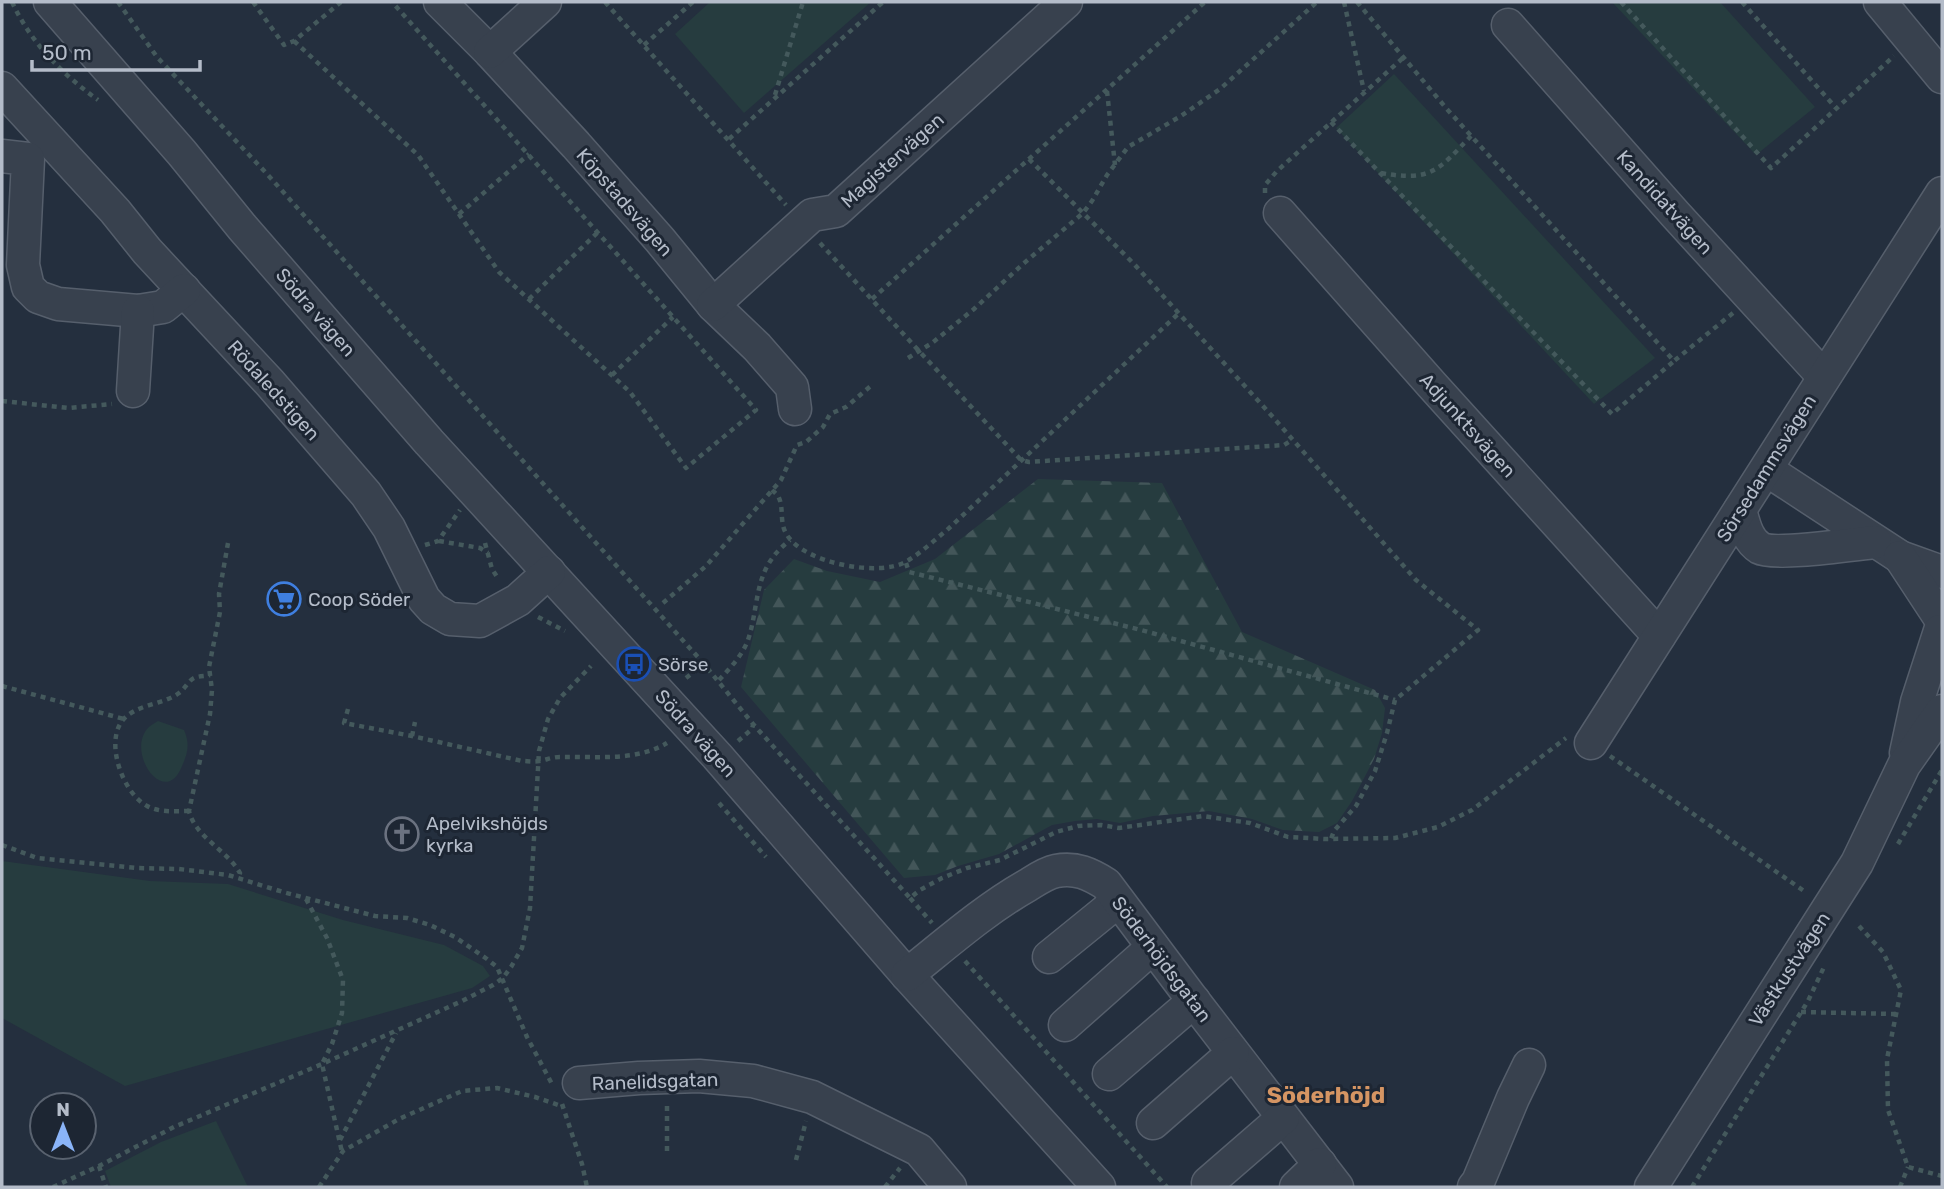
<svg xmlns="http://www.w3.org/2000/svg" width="1944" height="1189" viewBox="0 0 1944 1189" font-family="Rubik,sans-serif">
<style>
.forest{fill:url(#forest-firs)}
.park{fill:#263c3f}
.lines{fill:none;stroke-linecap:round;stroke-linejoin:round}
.minor-casing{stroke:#565f6c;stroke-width:35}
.path{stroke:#44595c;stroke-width:4.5;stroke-dasharray:5 5;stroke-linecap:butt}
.minor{stroke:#38414e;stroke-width:32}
.labels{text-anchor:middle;stroke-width:6;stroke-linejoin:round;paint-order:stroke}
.street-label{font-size:19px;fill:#b4bcc9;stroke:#1d2633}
.poi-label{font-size:19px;fill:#b4bcc9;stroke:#1d2633;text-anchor:start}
.quarter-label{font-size:23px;font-weight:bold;fill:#d59563;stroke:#1d2633}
</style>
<defs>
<pattern id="forest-firs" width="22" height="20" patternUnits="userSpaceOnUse" patternTransform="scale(1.75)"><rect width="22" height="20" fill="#263c3f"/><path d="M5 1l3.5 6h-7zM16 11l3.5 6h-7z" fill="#435659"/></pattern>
</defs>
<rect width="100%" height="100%" fill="#242f3e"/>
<path class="forest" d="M 1038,479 L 1162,483 L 1242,632 L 1375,690 L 1385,708 L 1382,733 L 1374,759 L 1352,801 L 1337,823 L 1319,832 L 1283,830 L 1252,819 L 1209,811 L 1153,816 L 1120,823 L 1097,819 L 1075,821 L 1052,825 L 999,854 L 958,866 L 935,875 L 904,878 L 741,687 L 764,590 L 794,559 L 827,571 L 880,582 L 935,559 Z"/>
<g class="park">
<path d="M 710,2 L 871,2 L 744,113 L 675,34 Z"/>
<path d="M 1612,2 L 1720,2 L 1815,107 L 1756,155 Z"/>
<path d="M 1394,74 L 1655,358 L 1594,404 L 1336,128 Z"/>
<path d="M 158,721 L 184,730 C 190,744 188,753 182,766 C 165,810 124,751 149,727 C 151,725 155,723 158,721 Z"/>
<path d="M 2,861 L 150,881 L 228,884 L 343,920 L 444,945 L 483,966 L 490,976 L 472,988 L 125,1086 L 2,1018 Z"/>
<path d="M 216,1121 L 248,1187 L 111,1187 L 105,1171 L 161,1142 Z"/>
</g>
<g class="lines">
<defs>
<g id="minor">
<path d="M 50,2 L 182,153 L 242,227 L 429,442 L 717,756 L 907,975 L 1099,1187"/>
<path d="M 440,2 L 490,52 L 576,145 L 660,240 L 713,305 L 757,347 L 792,387 L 795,409"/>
<path d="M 1880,2 L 1942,77"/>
<path d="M 1508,25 L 1675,214 L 1824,377"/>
<path d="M 490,52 L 545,2"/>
<path d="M 2,88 L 115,211 L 147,251 L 270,383 L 366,494 L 389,528 L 424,599 L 433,609 L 450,619 L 480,621 L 518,600 L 549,572"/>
<path d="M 2,156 L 28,159 L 23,265 L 28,287 L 38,297 L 58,304 L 138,311 L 163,307 L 184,290"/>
<path d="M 1280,213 L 1432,385 L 1659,636"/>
<path d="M 713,305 L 812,215 L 836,211 L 1066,2"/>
<path d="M 133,391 L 138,311"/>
<path d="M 1767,470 L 1900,557 L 1942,572"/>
<path d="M 1740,510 C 1744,524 1747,540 1760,548 C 1775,556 1854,544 1875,542"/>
<path d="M 1900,557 L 1940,618"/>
<path d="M 1591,743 L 1942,193"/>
<path d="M 1906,753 L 1917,702 L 1940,631"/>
<path d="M 1049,957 L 1118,901"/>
<path d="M 907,975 C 946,944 984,910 1028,885 C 1036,880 1046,873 1056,871 C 1076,867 1090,874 1106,884 L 1193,1000 L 1337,1187"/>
<path d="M 1065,1025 L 1153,947"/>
<path d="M 1109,1074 L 1194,1001"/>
<path d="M 579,1083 L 639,1078 L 699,1076 L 753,1081 L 812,1097 L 919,1150 L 950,1187"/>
<path d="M 1153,1123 L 1233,1053"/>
<path d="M 1208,1183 L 1283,1118"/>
<path d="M 1296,1187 L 1320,1164"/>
<path d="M 1474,1187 L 1478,1182 L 1513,1098 L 1529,1065"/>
<path d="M 1651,1187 L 1857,863 L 1904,765 L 1942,711"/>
</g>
</defs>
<use href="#minor" class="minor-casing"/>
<g class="path">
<path d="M 12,2 C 31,43 62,74 98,100"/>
<path d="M 118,2 L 157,57 L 268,175 L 704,664 L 753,724 L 910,898 L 920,890 L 942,878 L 967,868 L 1000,860 L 1056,832 L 1078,826 L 1101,825 L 1119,828 L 1203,816 L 1250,823 L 1288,837 L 1325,839 L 1395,838 L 1438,827 L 1472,810 L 1566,738"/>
<path d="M 253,2 L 284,45 L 294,41 L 341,2"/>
<path d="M 605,2 L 786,205"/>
<path d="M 1344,2 L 1364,91"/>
<path d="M 1357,2 L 1446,108 L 1674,361 L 1733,313"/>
<path d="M 1621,2 L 1771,168 L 1894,56"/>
<path d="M 1742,2 L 1836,108"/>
<path d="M 294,41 L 418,155 L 499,272 L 630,392 L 686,468 L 756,410 L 392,2"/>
<path d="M 644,45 L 693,2"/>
<path d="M 1107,91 L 1115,165"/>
<path d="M 775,95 L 803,2"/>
<path d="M 1331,122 L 1612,414 L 1674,361"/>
<path d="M 729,139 L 883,2"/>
<path d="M 1029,159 L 1134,264 L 1272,416 L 1416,580 L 1478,630 L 1395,700 L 1387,733 L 1375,771 L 1356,806 L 1334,831 L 1331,839"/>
<path d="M 1381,173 C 1432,182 1438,170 1471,136"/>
<path d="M 1265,193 L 1265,185 L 1277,171 L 1404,57"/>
<path d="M 459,214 L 529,154"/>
<path d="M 820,243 L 919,351 L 1021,460 L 1029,462 L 1284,445 L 1292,440"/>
<path d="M 529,299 L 598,232"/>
<path d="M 872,299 L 1205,2"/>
<path d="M 908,358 L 932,343 L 974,309 L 1023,264 L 1083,213 L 1092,201 L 1107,175 L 1128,147 L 1181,116 L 1220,89 L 1317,2"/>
<path d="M 612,375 L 673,317"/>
<path d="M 2,401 L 68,408 L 112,404"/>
<path d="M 772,490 C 775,493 778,495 779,498 C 784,509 779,523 787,535 C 804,563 880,578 907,561 C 921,553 933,541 946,531 L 1178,314"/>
<path d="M 439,541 L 480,548 L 488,553"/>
<path d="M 228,543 L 219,594 L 220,612 L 209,667 L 212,690 L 210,714 L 189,811 C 195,837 227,850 240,873 L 239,878"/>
<path d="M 485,543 L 492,569 L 499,580"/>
<path d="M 425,545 L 438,541 L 460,510"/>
<path d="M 906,563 L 909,572 L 1141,630 L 1395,700"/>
<path d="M 663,603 L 706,566 L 781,480 L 797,445 L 806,442 L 823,427 L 830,414 L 846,407 L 873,384"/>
<path d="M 538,617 L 565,631"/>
<path d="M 686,678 L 704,664"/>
<path d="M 719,680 C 730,668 742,656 748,640 C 757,614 755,583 771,560 C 776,552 783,546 790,540"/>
<path d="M 2,686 L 124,719"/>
<path d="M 348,709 L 344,723 L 412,736 L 522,761 C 527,761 533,762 539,761 C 546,760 552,757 560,757 C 596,756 635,762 667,743"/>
<path d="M 412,736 L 415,722"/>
<path d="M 738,741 L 752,729 L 753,725"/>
<path d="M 1610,756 L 1804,891"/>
<path d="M 719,803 L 766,857"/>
<path d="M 189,811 C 175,811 160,813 147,806 C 123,793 105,744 122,721 C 135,704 163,705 179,693 C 185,689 188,681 194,678 C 198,676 206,676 210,675"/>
<path d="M 1898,844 L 1942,770"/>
<path d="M 2,845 L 37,858 L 137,868 L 179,869 L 228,875 L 283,892 L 375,916 L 407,918 L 430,925 L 455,937 L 487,959 L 497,967 L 527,1037 L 552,1084"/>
<path d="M 910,898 L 932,923"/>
<path d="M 306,899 L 327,938 L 343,980 L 342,1013 L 332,1044 L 322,1064 L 342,1152"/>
<path d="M 1859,926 L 1883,952 L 1901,990 L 1887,1059 L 1888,1110 L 1908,1167 L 1942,1176"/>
<path d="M 965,961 L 1167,1187"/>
<path d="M 1801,1012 L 1896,1014"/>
<path d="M 562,1104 L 582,1164 L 587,1187"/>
<path d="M 340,1140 L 396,1033"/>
<path d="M 667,1151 L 667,1102"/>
<path d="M 796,1160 L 806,1121"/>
<path d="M 99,1166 L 106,1187"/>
<path d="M 53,1187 L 99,1166 L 174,1127 L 322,1064 L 462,1001 L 493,985 L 503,978 L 511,967 L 522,948 L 530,908 L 539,751 L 548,719 L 560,698 L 591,666"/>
<path d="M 319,1187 L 343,1151 L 399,1119 L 462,1091 L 497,1088 L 535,1097 L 564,1107"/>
<path d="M 885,1187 L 900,1168"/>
<path d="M 1692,1187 L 1808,1001 L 1824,967"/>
<path d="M 1900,1187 L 1908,1167"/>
</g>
<use href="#minor" class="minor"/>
</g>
<defs>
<symbol id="supermarket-ring" viewBox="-11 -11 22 22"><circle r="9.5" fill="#1d2633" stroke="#3f7fe0" stroke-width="1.5"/><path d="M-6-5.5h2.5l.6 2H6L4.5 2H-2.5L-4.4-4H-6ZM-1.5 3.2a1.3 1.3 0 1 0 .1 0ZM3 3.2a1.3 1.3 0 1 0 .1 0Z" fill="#3f7fe0"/></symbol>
<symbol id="bus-ring" viewBox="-11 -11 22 22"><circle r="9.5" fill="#1d2633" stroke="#1a4fb4" stroke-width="1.5"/><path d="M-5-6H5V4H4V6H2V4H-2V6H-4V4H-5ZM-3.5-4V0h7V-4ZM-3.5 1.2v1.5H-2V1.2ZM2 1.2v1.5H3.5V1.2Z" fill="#1a4fb4"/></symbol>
<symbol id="church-ring" viewBox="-11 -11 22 22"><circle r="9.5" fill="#1d2633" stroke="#6b7280" stroke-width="1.5"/><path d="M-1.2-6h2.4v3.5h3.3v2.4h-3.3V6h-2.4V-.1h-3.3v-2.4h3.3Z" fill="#6b7280"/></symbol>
</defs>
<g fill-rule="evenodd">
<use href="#supermarket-ring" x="265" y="580" width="38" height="38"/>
<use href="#bus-ring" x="615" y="645" width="38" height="38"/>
<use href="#church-ring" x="383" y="815" width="38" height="38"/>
</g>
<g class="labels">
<g class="street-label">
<text transform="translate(892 160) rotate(-42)" y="7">Magistervägen</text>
<text transform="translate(625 202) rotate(49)" y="7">Köpstadsvägen</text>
<text transform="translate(1665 202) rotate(48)" y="7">Kandidatvägen</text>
<text transform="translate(316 312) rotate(49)" y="7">Södra vägen</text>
<text transform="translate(274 390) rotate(48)" y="7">Rödaledstigen</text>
<text transform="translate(1468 425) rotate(48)" y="7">Adjunktsvägen</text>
<text transform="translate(1766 468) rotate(-58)" y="7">Sörsedammsvägen</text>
<text transform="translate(696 733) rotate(48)" y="7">Södra vägen</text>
<text transform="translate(1162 959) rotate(53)" y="7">Söderhöjdsgatan</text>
<text transform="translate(1789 969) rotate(-57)" y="7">Västkustvägen</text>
<text transform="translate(655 1081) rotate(-2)" y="7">Ranelidsgatan</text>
</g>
<g class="poi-label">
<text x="308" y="606">Coop Söder</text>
<text x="658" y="671">Sörse</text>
<text x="426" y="830">Apelvikshöjds<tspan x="426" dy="22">kyrka</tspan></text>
</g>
<g class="quarter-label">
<text x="1326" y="1103">Söderhöjd</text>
</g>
</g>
<rect width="1944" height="1189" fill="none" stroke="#b4bcc9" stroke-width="7"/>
<g transform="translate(63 1126)"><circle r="33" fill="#1d2633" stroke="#59626f" stroke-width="2"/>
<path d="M0-5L12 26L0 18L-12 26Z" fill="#8ab4f8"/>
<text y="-10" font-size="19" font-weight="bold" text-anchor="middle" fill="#b4bcc9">N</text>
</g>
<path d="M32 60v10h168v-10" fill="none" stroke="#b4bcc9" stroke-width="3.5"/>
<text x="42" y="60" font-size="21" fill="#b4bcc9" stroke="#1d2633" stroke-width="5" paint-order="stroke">50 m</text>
</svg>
